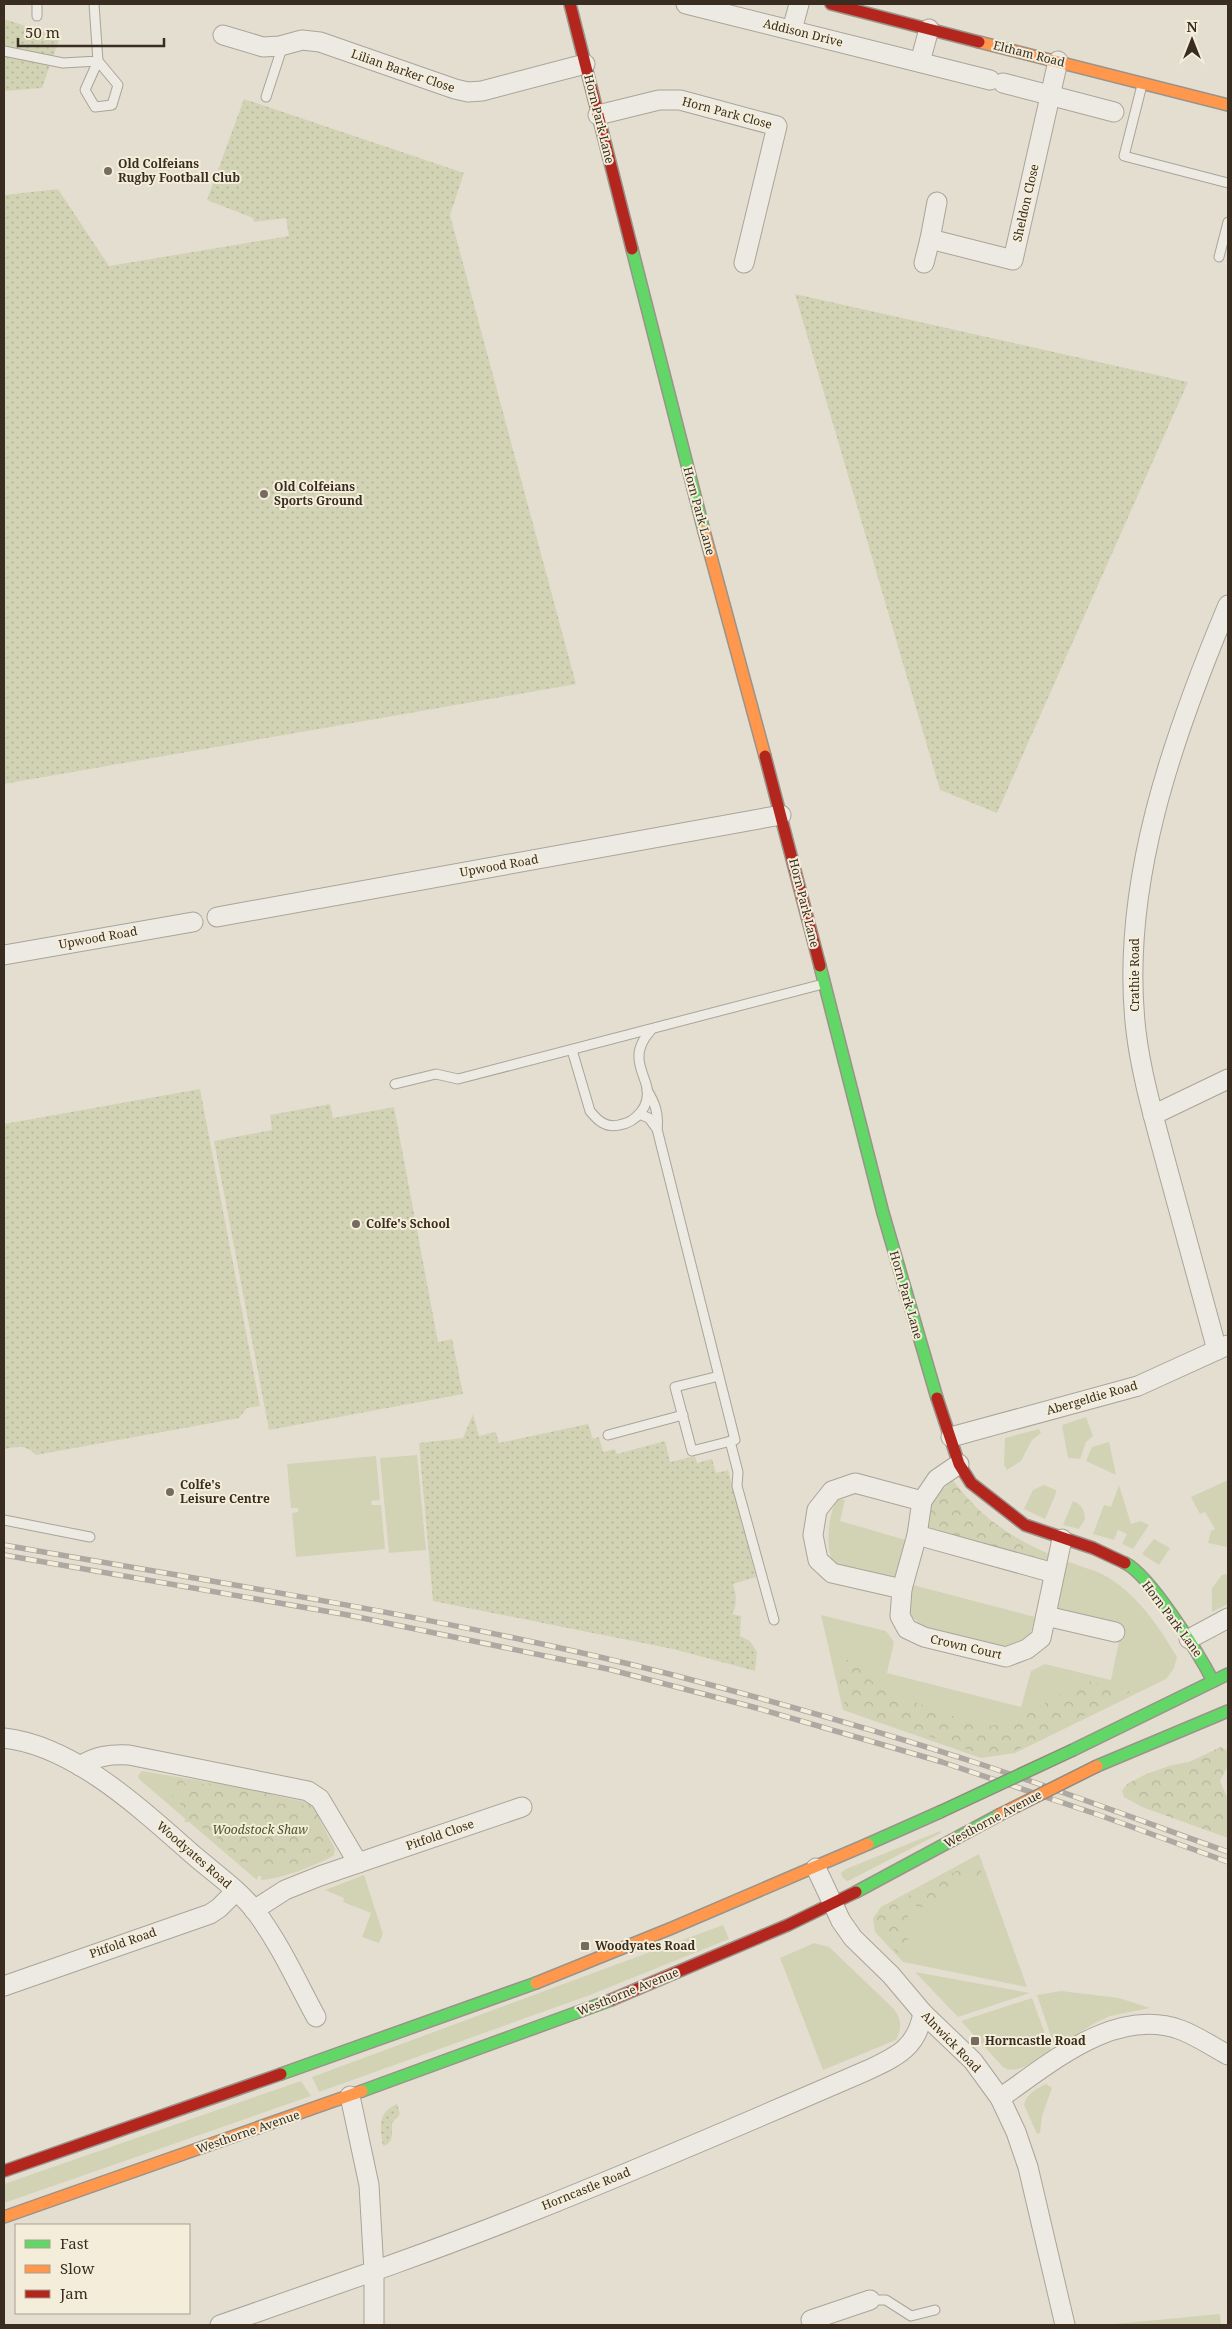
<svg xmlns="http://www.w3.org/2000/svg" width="1232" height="2329" viewBox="0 0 1232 2329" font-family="'Noto Serif',serif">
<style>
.grass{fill:#d2d3b5}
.forest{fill:url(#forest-crowns)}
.park{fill:url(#park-dots)}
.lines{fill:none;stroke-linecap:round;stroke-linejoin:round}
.lane-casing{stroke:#aaa499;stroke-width:11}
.street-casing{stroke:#aaa499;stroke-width:21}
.fast-casing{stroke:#99938a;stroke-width:14}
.slow-casing{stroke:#99938a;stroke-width:14}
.jam-casing{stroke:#99938a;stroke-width:14}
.lane{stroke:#eceae2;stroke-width:9}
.street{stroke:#eceae2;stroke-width:19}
.fast{stroke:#63d668;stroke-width:11}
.slow{stroke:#ff974d;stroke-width:11}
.jam{stroke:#b3261e;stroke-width:11}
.rail-casing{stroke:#ada8a1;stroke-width:5.5}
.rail{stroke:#f4edd9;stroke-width:4;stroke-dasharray:11;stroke-linecap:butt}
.fast-bridge-casing{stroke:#908980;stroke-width:14;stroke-linecap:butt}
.slow-bridge-casing{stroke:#908980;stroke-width:14;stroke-linecap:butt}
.fast-bridge{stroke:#63d668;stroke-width:11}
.slow-bridge{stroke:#ff974d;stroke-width:11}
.poi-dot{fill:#756b5f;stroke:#f4edd9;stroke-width:2}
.labels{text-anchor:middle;stroke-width:4;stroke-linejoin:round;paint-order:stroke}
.street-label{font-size:12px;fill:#392d21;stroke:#f4edd9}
.poi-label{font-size:12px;font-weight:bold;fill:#392d21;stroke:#f4edd9;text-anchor:start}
.park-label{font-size:12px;font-style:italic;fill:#48542a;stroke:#f4edd9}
</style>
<defs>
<pattern id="forest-crowns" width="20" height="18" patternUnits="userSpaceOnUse" patternTransform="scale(1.25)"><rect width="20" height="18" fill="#d2d3b5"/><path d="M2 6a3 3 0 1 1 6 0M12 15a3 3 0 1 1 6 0" fill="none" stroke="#b5b59b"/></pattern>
<pattern id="park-dots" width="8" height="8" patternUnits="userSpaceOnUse" patternTransform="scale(1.25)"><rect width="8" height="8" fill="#d2d3b5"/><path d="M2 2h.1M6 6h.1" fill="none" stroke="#b5b59b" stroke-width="1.8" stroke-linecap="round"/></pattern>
</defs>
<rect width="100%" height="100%" fill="#e4ded1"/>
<g class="grass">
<path d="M 1086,1417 L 1093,1436 L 1086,1442 L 1080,1459 L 1068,1458 L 1062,1425 Z"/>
<path d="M 1039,1429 L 1041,1433 L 1032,1440 L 1021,1461 L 1007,1470 L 1004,1465 L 1005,1438 Z"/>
<path d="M 1109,1442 L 1116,1475 L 1086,1461 L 1092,1447 Z"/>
<path d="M 417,1455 L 426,1550 L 389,1553 L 380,1458 Z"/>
<path d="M 376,1456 L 380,1500 L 371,1501 L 372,1505 L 381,1505 L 385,1549 L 296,1557 L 292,1513 L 298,1512 L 298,1508 L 291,1508 L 287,1464 Z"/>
<path d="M 1228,1480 L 1228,1543 L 1227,1547 L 1208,1543 L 1211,1531 L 1215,1529 L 1205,1512 L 1200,1514 L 1191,1497 Z"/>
<path d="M 1044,1485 L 1056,1490 L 1056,1493 L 1045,1519 L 1024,1509 L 1033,1490 Z"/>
<path d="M 1119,1485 L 1131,1524 L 1140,1521 L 1149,1525 L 1133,1549 L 1122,1544 L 1127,1534 L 1118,1530 L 1114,1540 L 1093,1534 L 1104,1505 L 1111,1507 Z"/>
<path d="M 837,1499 L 845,1500 L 840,1521 L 906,1540 L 898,1581 L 835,1565 C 824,1552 828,1514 837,1499 Z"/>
<path d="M 1073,1501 C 1082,1505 1084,1509 1085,1519 L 1079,1529 L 1063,1525 Z"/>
<path d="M 1154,1539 L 1170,1548 L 1159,1565 L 1142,1554 Z"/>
<path d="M 1069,1562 C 1079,1566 1091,1569 1102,1574 C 1136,1592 1158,1625 1177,1657 L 1174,1668 L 1166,1679 L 1015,1753 L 981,1758 L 843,1710 L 821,1615 L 886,1631 L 894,1642 L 887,1673 L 1021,1707 L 1031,1671 L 1045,1664 L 1111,1680 L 1122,1627 L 1056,1609 L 1063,1566 Z"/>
<path d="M 1228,1574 L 1228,1604 L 1212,1612 L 1212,1588 L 1222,1575 Z"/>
<path d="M 913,1585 L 1035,1617 L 1030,1636 L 1013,1645 L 1002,1647 L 926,1629 L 912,1617 L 908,1608 Z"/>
<path d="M 142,1771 L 226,1785 L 311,1803 L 335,1849 L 334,1855 C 318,1865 281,1879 261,1880 L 261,1876 L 258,1876 L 257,1880 L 140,1780 L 138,1776 Z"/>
<path d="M 940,1831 L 941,1833 L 850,1880 L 847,1881 L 842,1877 L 841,1873 L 846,1869 Z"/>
<path d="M 979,1854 L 1027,1987 L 903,1962 L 875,1932 L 873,1918 L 881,1907 Z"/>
<path d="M 364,1875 L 383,1934 L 379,1943 L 362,1937 L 371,1913 L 343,1902 L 344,1898 L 325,1890 Z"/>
<path d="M 723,1925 L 729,1939 L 590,1995 L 319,2092 L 312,2077 Z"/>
<path d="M 814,1943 L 829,1947 L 893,2008 C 902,2019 902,2028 896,2040 L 823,2070 L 780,1958 Z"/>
<path d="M 915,1972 L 1030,1993 L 958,2017 Z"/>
<path d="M 1061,1991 L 1119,1998 L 1150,2008 L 1110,2016 L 1095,2023 L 1055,2048 L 1037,1995 Z"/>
<path d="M 1032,1998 L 1051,2050 C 1037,2058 1018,2077 1003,2067 L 961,2021 Z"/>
<path d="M 301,2081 L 311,2096 L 4,2203 L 4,2184 Z"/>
<path d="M 1046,2084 L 1052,2088 L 1042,2116 L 1040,2133 L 1037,2134 L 1024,2105 C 1027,2093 1036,2089 1046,2084 Z"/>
<path d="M 1220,2314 L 1221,2325 L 1104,2325 Z"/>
</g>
<g class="forest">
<path d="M 953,1480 C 978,1515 1010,1537 1049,1554 L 1049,1560 L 1034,1563 L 926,1528 L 929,1502 Z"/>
<path d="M 844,1660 L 853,1660 L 877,1687 L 945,1714 L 990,1726 L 1014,1721 L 1085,1680 L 1131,1692 L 1016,1750 L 981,1754 L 846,1708 L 836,1668 Z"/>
<path d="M 1221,1747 L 1228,1751 L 1228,1766 L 1220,1781 L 1228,1799 L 1228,1838 L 1142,1807 L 1124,1797 L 1122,1791 L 1127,1784 L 1146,1774 L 1172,1765 L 1189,1762 Z"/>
<path d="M 176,1777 L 182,1780 L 187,1786 C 196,1787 203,1782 212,1784 L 217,1780 L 225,1784 L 228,1790 L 235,1789 L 236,1785 L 270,1792 L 273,1799 L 281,1804 L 292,1801 L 296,1804 L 301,1803 L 305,1807 L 309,1804 L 321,1819 L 315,1824 L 324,1830 L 331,1844 L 329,1848 L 332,1854 L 328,1857 L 314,1859 L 297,1865 L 288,1863 L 266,1871 L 262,1868 L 254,1869 L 248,1862 C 239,1865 234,1856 230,1850 L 224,1849 L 217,1842 L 217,1835 L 212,1834 L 211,1831 L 206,1832 C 199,1823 194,1822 184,1822 L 186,1818 L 180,1803 L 172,1798 L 174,1788 L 170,1784 Z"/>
<path d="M 970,1864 L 979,1867 L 984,1877 L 980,1882 L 970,1877 L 960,1887 L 944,1893 L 942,1902 L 931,1909 L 912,1905 L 903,1930 L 910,1944 L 912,1954 L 905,1960 C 893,1948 877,1936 876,1918 L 883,1909 Z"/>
</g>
<g class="park">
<path d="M 4,19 L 60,37 L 42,88 L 4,91 Z"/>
<path d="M 244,99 L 464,173 L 450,215 L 576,684 L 4,784 L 4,195 L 58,189 L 109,266 L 289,236 L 286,218 L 254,222 L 253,218 L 207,200 Z"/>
<path d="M 795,294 L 1188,382 L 997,813 L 940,790 Z"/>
<path d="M 200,1089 L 260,1406 L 247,1408 L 239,1418 L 36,1455 C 25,1444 17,1447 4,1449 L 4,1124 Z"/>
<path d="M 330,1104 L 333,1118 L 394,1107 L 438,1342 L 452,1339 L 463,1394 L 269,1430 L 214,1141 L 272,1130 L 270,1115 Z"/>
<path d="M 473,1414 L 479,1436 L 496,1432 L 499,1443 L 588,1424 L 593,1439 L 599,1437 L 603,1452 L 615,1449 L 617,1454 L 665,1441 L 670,1462 L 695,1456 L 697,1463 L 712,1459 L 716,1473 L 728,1470 L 756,1577 L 733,1584 C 736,1595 738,1604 732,1614 L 741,1616 L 740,1636 L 750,1641 L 757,1652 L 755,1671 L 673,1649 L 433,1601 L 419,1443 L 463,1438 Z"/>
<path d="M 397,2104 L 400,2114 L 392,2123 C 392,2132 394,2144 383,2146 C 380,2128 377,2112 397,2104 Z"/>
</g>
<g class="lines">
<defs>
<g id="lane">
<path d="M 37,4 L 37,16"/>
<path d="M 4,51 L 63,63 L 98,61 L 94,4"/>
<path d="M 98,61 L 118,85 L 112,105 L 95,107 L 85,90 Z"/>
<path d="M 1142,85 L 1124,156 L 1228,183"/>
<path d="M 266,97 L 283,45"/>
<path d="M 1219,257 L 1228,222"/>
<path d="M 572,1050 L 590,1111 C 598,1121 606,1128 619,1125 C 637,1122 650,1106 647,1088 C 645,1078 639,1068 639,1058 C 638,1047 644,1038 651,1030"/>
<path d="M 395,1084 L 436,1074 L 458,1079 L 823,984"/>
<path d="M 647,1090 C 655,1103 659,1114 657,1129 L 735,1440 L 692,1451 L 675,1387 L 719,1376"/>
<path d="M 639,1114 L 649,1118 L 657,1129"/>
<path d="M 608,1435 L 683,1415"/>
<path d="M 730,1441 L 738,1472 L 737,1486 L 774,1620"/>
<path d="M 4,1520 L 90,1537"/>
<path d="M 870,2300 L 886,2300 L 911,2316 L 935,2310"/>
</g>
<g id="street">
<path d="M 686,4 L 990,80"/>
<path d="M 792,30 L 799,4"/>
<path d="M 223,35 L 263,47 L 280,46 L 302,40 L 320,42 L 455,89 L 468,92 L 482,91 L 585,64"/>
<path d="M 920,62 L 929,29"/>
<path d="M 1003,83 L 1114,112"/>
<path d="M 598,115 L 659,100 L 680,100 L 777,126 L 744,263"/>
<path d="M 937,202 L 930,239 L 1013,260 L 1058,61"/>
<path d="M 924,263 L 930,239"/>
<path d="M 217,917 L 781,815"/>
<path d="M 4,955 L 193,922"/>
<path d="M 1153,1115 L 1228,1079"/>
<path d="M 1217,1350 C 1200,1288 1183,1225 1166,1163 C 1155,1122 1141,1074 1136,1031 C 1119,887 1173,736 1228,605"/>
<path d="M 951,1437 L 1138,1386 L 1228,1345"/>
<path d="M 959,1464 L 937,1479 L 922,1501 L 917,1535 L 902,1589 L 900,1616 L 907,1629 L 924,1637 L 1006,1657 L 1027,1649 L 1041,1638 L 1062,1539"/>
<path d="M 917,1535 L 1054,1573"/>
<path d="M 902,1589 L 832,1573 L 818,1560 L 813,1535 L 817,1510 L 832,1491 L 855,1483 L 922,1501"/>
<path d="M 1046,1616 L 1115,1632"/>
<path d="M 1189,1639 L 1228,1618"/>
<path d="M 4,1738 C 76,1746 144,1812 197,1858 C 217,1875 240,1891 256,1912 C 280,1944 297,1982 316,2017"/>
<path d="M 80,1766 C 96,1756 110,1754 129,1755 L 308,1791 L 320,1799 L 358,1863"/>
<path d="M 816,1868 L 841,1921 L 853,1938 L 891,1975 L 923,2013 L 973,2061 L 1000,2098 L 1016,2132 L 1028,2167 L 1065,2325"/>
<path d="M 254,1910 L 285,1890 L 320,1876 L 522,1807"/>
<path d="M 4,1986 L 210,1914 L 219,1908 L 236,1891"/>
<path d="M 350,2096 L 369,2185 L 374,2271 L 374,2325"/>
<path d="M 1000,2098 C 1051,2063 1115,2006 1181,2030 C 1197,2036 1213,2047 1228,2055"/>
<path d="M 811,2320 L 870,2300"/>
<path d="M 220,2325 C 323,2289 426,2254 526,2214 C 641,2168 755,2119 868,2070 C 898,2056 917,2047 923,2013"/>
</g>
<g id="fast">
<path d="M 632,249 L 704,531"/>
<path d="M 820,966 L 883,1213 L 937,1398"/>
<path d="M 1125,1563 C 1150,1575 1199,1654 1213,1681"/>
<path d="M 1073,1750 L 1228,1674"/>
<path d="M 1097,1766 L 1228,1711"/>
<path d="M 868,1844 L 940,1812"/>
<path d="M 856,1892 L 999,1815"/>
<path d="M 281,2074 L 536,1983"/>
<path d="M 362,2091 L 611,2000"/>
</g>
<g id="slow">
<path d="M 979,42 L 1228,105"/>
<path d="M 704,531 L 765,756"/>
<path d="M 536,1983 L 672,1928 L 868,1844"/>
<path d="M 4,2217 L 362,2091"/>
</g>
<g id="jam">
<path d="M 570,4 L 632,249"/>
<path d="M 831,4 L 979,42"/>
<path d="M 765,756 L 820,966"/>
<path d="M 937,1398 L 959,1464 L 971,1483 L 1025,1525 L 1093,1548 L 1125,1563"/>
<path d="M 611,2000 L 788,1925 L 856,1892"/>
<path d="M 4,2171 L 281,2074"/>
</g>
</defs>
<use href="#lane" class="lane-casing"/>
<use href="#street" class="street-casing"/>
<use href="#fast" class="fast-casing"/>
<use href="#slow" class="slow-casing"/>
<use href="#jam" class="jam-casing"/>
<use href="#lane" class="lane"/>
<use href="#street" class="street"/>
<use href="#fast" class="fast"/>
<use href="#slow" class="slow"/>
<use href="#jam" class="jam"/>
<defs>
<g id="rail">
<path d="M 4,1545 C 229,1585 456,1619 677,1676 C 780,1703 882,1732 983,1765 C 1065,1792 1147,1823 1228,1852"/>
<path d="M 4,1555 L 348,1615 L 608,1669 L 753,1707 L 942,1762 L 1102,1816 L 1228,1862"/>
</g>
</defs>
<use href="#rail" class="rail-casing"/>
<use href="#rail" class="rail"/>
<defs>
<path id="fast-bridge" d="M 940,1812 L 1073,1750"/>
<path id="slow-bridge" d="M 999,1815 L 1097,1766"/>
</defs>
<use href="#fast-bridge" class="fast-bridge-casing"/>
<use href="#slow-bridge" class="slow-bridge-casing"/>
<use href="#fast-bridge" class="fast-bridge"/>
<use href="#slow-bridge" class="slow-bridge"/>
</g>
<g class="poi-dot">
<circle cx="108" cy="171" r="5"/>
<circle cx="264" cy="494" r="5"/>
<circle cx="356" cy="1224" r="5"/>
<circle cx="170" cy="1492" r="5"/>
<rect x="580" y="1941" width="10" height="10" rx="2.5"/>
<rect x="970" y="2036" width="10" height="10" rx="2.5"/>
</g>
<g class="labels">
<g class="street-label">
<text transform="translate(803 33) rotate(14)" y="4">Addison Drive</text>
<text transform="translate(1029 54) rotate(14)" y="4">Eltham Road</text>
<text transform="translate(403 71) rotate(19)" y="4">Lilian Barker Close</text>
<text transform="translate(727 113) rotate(15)" y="4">Horn Park Close</text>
<text transform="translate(599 119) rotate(76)" y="4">Horn Park Lane</text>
<text transform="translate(1026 203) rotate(-77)" y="4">Sheldon Close</text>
<text transform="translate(699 511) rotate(75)" y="4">Horn Park Lane</text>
<text transform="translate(499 866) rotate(-10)" y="4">Upwood Road</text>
<text transform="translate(804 903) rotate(76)" y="4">Horn Park Lane</text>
<text transform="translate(98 938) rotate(-10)" y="4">Upwood Road</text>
<text transform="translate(1135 975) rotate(-90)" y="4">Crathie Road</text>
<text transform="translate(906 1295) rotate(74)" y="4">Horn Park Lane</text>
<text transform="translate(1092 1398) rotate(-16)" y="4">Abergeldie Road</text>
<text transform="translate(1172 1619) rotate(53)" y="4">Horn Park Lane</text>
<text transform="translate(966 1647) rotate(13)" y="4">Crown Court</text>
<text transform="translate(993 1819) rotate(-28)" y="4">Westhorne Avenue</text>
<text transform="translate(440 1835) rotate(-19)" y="4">Pitfold Close</text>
<text transform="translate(194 1855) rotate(41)" y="4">Woodyates Road</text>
<text transform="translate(123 1943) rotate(-19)" y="4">Pitfold Road</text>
<text transform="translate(628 1992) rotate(-22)" y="4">Westhorne Avenue</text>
<text transform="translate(951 2042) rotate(46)" y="4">Alnwick Road</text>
<text transform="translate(248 2132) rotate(-19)" y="4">Westhorne Avenue</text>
<text transform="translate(586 2189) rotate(-22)" y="4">Horncastle Road</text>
</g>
<g class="poi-label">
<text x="118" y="168">Old Colfeians<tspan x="118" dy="14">Rugby Football Club</tspan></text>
<text x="274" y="491">Old Colfeians<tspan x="274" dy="14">Sports Ground</tspan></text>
<text x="366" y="1228">Colfe's School</text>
<text x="180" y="1489">Colfe's<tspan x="180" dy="14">Leisure Centre</tspan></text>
<text x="595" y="1950">Woodyates Road</text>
<text x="985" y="2045">Horncastle Road</text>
</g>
<g class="park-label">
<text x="260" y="1834">Woodstock Shaw</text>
</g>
</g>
<rect width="1232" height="2329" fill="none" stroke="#392d21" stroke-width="10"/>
<rect x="15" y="2224" width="175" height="90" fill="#f4edd9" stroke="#a9a08f"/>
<rect x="25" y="2240" width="25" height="8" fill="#63d668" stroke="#a9a08f"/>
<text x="60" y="2249" font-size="15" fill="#392d21">Fast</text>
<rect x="25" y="2265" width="25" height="8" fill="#ff974d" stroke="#a9a08f"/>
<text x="60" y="2274" font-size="15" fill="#392d21">Slow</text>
<rect x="25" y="2290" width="25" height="8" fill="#b3261e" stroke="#a9a08f"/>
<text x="60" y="2299" font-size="15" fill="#392d21">Jam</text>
<g transform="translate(1192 40)" stroke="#f4edd9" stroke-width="4" paint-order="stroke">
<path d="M0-4L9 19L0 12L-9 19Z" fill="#392d21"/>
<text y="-8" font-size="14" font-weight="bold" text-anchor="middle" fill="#392d21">N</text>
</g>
<path d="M18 38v8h146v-8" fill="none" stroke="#392d21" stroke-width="2.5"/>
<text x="25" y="38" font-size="15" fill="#392d21" stroke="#f4edd9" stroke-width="4" paint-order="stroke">50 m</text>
</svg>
